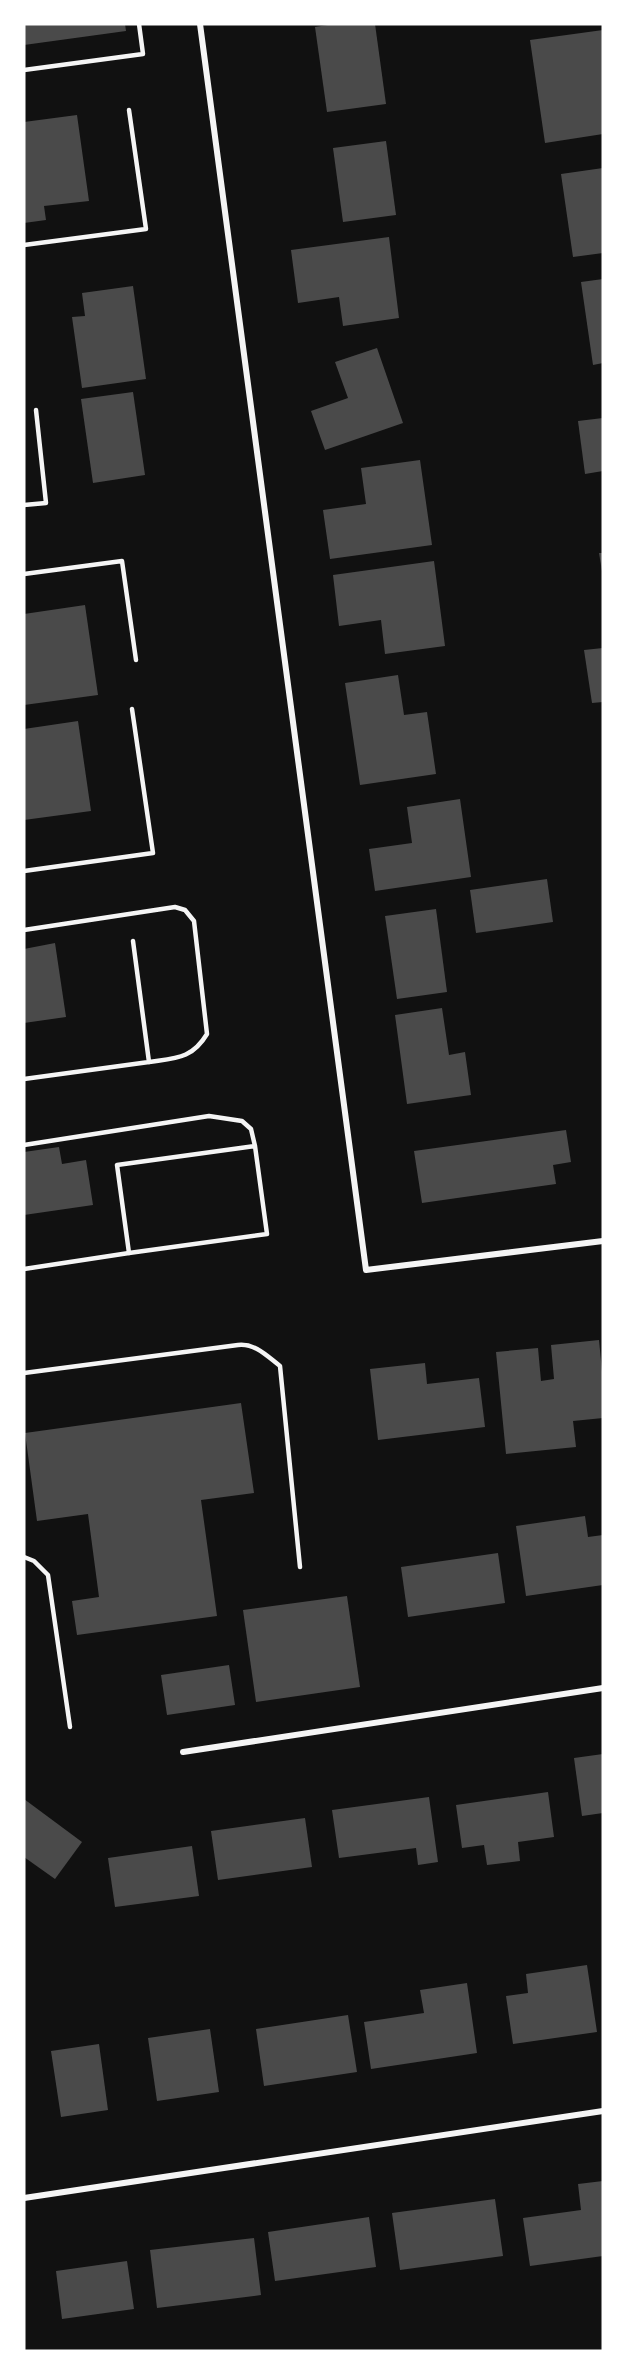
<svg xmlns="http://www.w3.org/2000/svg" width="627" height="2375" viewBox="0 0 627 2375" font-family="'Exo 2',sans-serif">
<style>
.building{fill:#4a4a4a}
.lines{fill:none;stroke-linecap:round;stroke-linejoin:round}
.service{stroke:#f5f5f5;stroke-width:4.5}
.minor{stroke:#f5f5f5;stroke-width:6}
</style>
<rect width="100%" height="100%" fill="#111"/>
<g class="building">
<path d="M 24,24 L 125,24 L 126,31 L 24,45 Z"/>
<path d="M 334,24 L 375,24 L 386,104 L 327,112 L 315,27 Z"/>
<path d="M 603,30 L 603,134 L 545,143 L 530,40 Z"/>
<path d="M 77,115 L 89,201 L 44,206 L 46,220 L 24,223 L 24,122 Z"/>
<path d="M 386,141 L 396,215 L 343,222 L 333,148 Z"/>
<path d="M 603,168 L 603,253 L 573,257 L 561,174 Z"/>
<path d="M 389,237 L 399,318 L 343,326 L 339,297 L 298,303 L 291,250 Z"/>
<path d="M 603,279 L 603,363 L 593,365 L 581,282 Z"/>
<path d="M 133,286 L 146,379 L 82,388 L 72,317 L 85,316 L 82,293 Z"/>
<path d="M 377,348 L 403,423 L 325,450 L 311,411 L 348,398 L 335,362 Z"/>
<path d="M 133,392 L 145,475 L 93,483 L 81,399 Z"/>
<path d="M 603,418 L 603,471 L 585,474 L 578,421 Z"/>
<path d="M 420,460 L 432,545 L 330,559 L 323,510 L 366,504 L 361,468 Z"/>
<path d="M 599,553 L 603,553 L 603,571 L 602,571 Z"/>
<path d="M 434,561 L 445,646 L 385,654 L 381,620 L 339,626 L 333,575 Z"/>
<path d="M 85,605 L 98,695 L 24,705 L 24,614 Z"/>
<path d="M 603,648 L 603,702 L 592,703 L 584,650 Z"/>
<path d="M 398,675 L 404,715 L 427,712 L 436,774 L 360,785 L 345,683 Z"/>
<path d="M 78,721 L 91,811 L 24,820 L 24,729 Z"/>
<path d="M 460,799 L 471,877 L 375,891 L 369,849 L 412,843 L 407,807 Z"/>
<path d="M 547,879 L 553,922 L 476,933 L 470,890 Z"/>
<path d="M 436,909 L 447,992 L 397,999 L 385,916 Z"/>
<path d="M 55,943 L 66,1017 L 24,1023 L 24,949 Z"/>
<path d="M 442,1008 L 449,1055 L 465,1052 L 471,1095 L 407,1104 L 395,1015 Z"/>
<path d="M 566,1130 L 571,1162 L 553,1165 L 556,1184 L 422,1203 L 414,1151 Z"/>
<path d="M 59,1147 L 62,1164 L 86,1160 L 93,1205 L 24,1215 L 24,1152 Z"/>
<path d="M 599,1340 L 603,1382 L 603,1418 L 573,1421 L 576,1447 L 506,1454 L 496,1352 L 538,1348 L 541,1381 L 554,1379 L 551,1345 Z"/>
<path d="M 425,1363 L 427,1384 L 479,1378 L 485,1427 L 378,1440 L 370,1369 Z"/>
<path d="M 241,1403 L 254,1493 L 201,1500 L 217,1616 L 77,1635 L 72,1601 L 99,1597 L 88,1514 L 37,1521 L 25,1433 Z"/>
<path d="M 585,1516 L 588,1537 L 603,1535 L 603,1585 L 526,1596 L 516,1526 Z"/>
<path d="M 498,1553 L 505,1603 L 408,1617 L 401,1567 Z"/>
<path d="M 347,1596 L 360,1687 L 256,1702 L 243,1610 Z"/>
<path d="M 229,1665 L 235,1705 L 167,1715 L 161,1675 Z"/>
<path d="M 603,1754 L 603,1813 L 582,1816 L 574,1758 Z"/>
<path d="M 548,1792 L 554,1837 L 518,1842 L 520,1861 L 487,1865 L 484,1845 L 462,1848 L 456,1805 Z"/>
<path d="M 429,1797 L 438,1862 L 418,1865 L 416,1848 L 339,1858 L 332,1810 Z"/>
<path d="M 24,1799 L 82,1842 L 55,1879 L 24,1857 Z"/>
<path d="M 305,1818 L 312,1867 L 218,1880 L 211,1831 Z"/>
<path d="M 192,1846 L 199,1896 L 115,1907 L 108,1858 Z"/>
<path d="M 587,1965 L 597,2032 L 513,2044 L 506,1996 L 528,1993 L 526,1974 Z"/>
<path d="M 467,1983 L 477,2053 L 371,2069 L 364,2022 L 424,2013 L 420,1990 Z"/>
<path d="M 348,2015 L 357,2072 L 264,2086 L 256,2029 Z"/>
<path d="M 210,2029 L 219,2092 L 157,2101 L 148,2038 Z"/>
<path d="M 99,2044 L 108,2110 L 61,2117 L 51,2051 Z"/>
<path d="M 603,2181 L 603,2256 L 530,2266 L 523,2218 L 581,2210 L 578,2184 Z"/>
<path d="M 495,2199 L 503,2256 L 400,2270 L 392,2213 Z"/>
<path d="M 369,2217 L 376,2267 L 275,2281 L 268,2232 Z"/>
<path d="M 254,2238 L 261,2295 L 157,2308 L 150,2250 Z"/>
<path d="M 127,2261 L 134,2309 L 62,2319 L 56,2271 Z"/>
</g>
<g class="lines">
<g class="service">
<path d="M 24,70 L 143,54 L 139,24"/>
<path d="M 24,245 L 146,229 L 129,110"/>
<path d="M 24,505 L 46,503 L 36,410"/>
<path d="M 24,574 L 122,561 L 136,660"/>
<path d="M 24,871 L 153,853 L 132,709"/>
<path d="M 24,930 L 175,907 L 185,910 L 194,921 L 207,1034 C 192,1059 176,1058 149,1062"/>
<path d="M 24,1079 L 149,1062 L 133,941"/>
<path d="M 24,1145 L 209,1116 L 242,1121 L 251,1129 L 255,1146 L 267,1234 L 129,1253 L 117,1165 L 255,1146"/>
<path d="M 24,1269 L 129,1253"/>
<path d="M 24,1373 L 238,1345 C 255,1343 267,1356 280,1366 L 300,1567"/>
<path d="M 24,1557 L 34,1561 L 48,1575 L 70,1727"/>
</g>
<g class="minor">
<path d="M 200,24 L 366,1270 L 603,1241"/>
<path d="M 183,1752 L 603,1688"/>
<path d="M 24,2198 L 603,2111"/>
</g>
</g>
<rect width="627" height="2375" fill="none" stroke="#ffffff" stroke-width="51"/>
</svg>
